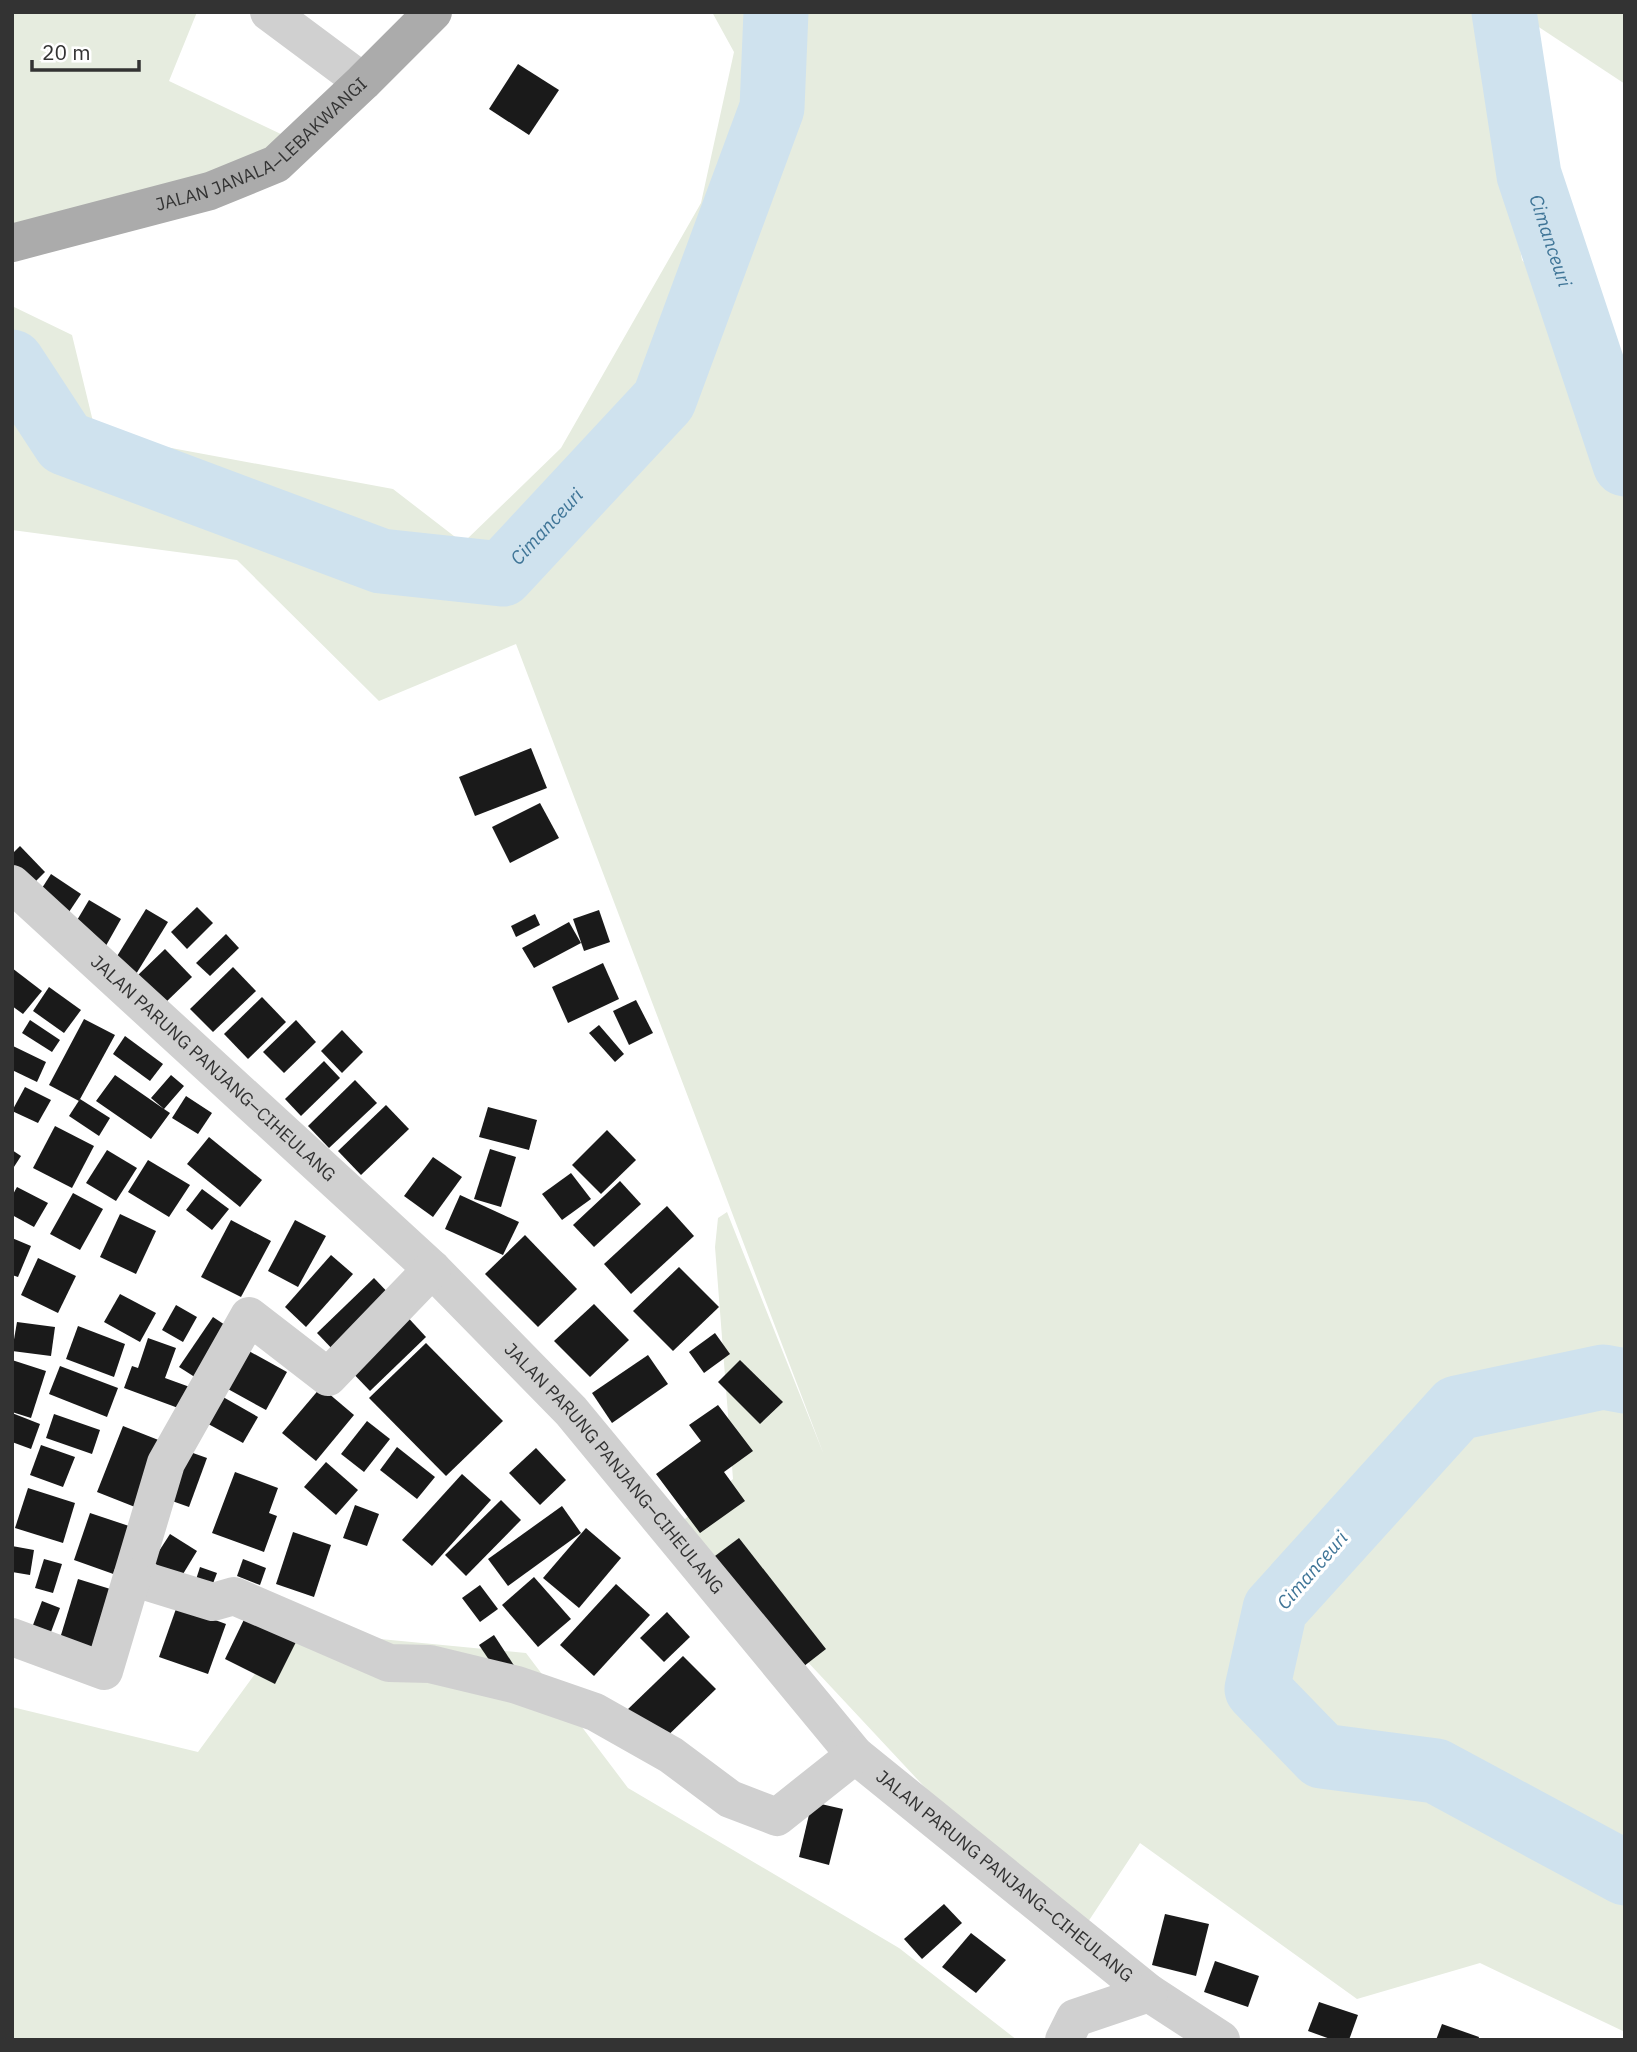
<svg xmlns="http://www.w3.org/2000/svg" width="1637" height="2052" viewBox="0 0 1637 2052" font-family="'IBM Plex Sans',sans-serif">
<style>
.green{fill:#e6ecdf}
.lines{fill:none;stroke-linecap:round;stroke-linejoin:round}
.river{stroke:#cfe2ee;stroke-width:65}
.building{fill:#1a1a1a}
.minor{stroke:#d0d0d0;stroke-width:38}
.major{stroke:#ababab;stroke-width:38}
.labels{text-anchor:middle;stroke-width:7;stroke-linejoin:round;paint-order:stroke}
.street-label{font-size:18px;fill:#333;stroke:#fff}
.water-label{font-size:19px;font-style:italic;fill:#3f7597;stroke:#fff}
</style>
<rect width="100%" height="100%" fill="#fff"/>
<g class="green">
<path d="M 12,12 L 197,12 L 169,81 L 304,145 L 12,262 Z"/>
<path d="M 712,12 L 1478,12 L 1522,260 L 1625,368 L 1625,2032 L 1480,1963 L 1357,1999 L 1140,1843 L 1086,1925 L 974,1840 L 679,1524 L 733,1479 L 715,1247 L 718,1218 L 727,1212 L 824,1455 L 516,644 L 379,701 L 237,560 L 12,530 L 12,306 L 72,335 L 96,434 L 393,489 L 463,543 L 561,448 L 701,203 L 734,52 Z"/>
<path d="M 1516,12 L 1625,12 L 1625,84 Z"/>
<path d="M 287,1630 L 526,1653 L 628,1788 L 899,1948 L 1017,2040 L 12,2040 L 12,1707 L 198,1752 Z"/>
</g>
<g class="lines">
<g class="river">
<path id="s1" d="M 1504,12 L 1529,175 L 1625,464"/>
<path id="s2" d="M 12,362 L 65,443 L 381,561 L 502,574 L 664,400 L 772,108 L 776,12"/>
<path d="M 1625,1381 L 1603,1377 L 1457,1408 L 1275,1609 L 1257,1689 L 1322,1756 L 1436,1771 L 1625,1873"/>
</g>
</g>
<g class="building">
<path d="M 518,64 L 559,90 L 529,135 L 489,109 Z"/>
<path d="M 531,748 L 547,788 L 475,816 L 459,777 Z"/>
<path d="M 540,803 L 559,838 L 510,863 L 492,827 Z"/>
<path d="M 20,846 L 45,872 L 24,893 L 12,881 L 12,854 Z"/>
<path d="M 51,874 L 81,894 L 65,918 L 35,899 Z"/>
<path d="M 89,900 L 121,919 L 103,951 L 70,932 Z"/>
<path d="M 197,907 L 213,923 L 187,949 L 171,932 Z"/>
<path d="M 146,909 L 168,922 L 133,979 L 111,966 Z"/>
<path d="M 599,910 L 610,942 L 584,951 L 573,919 Z"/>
<path d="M 535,914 L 540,925 L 516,937 L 511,926 Z"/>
<path d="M 569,922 L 581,943 L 534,968 L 522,948 Z"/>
<path d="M 226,934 L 239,948 L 210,976 L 196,963 Z"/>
<path d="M 165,949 L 192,977 L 165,1003 L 138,975 Z"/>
<path d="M 603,963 L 619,999 L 568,1023 L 552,987 Z"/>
<path d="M 233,967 L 256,991 L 213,1032 L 190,1009 Z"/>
<path d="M 12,968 L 42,991 L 23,1014 L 12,1006 Z"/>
<path d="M 49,987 L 81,1010 L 64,1033 L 33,1011 Z"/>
<path d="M 262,997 L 286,1022 L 248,1059 L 224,1034 Z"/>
<path d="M 636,1000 L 653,1033 L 629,1045 L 613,1011 Z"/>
<path d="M 84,1019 L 115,1035 L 79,1101 L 49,1085 Z"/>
<path d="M 30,1020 L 60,1040 L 52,1052 L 22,1033 Z"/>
<path d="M 296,1020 L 316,1042 L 284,1073 L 263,1052 Z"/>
<path d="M 599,1025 L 624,1054 L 615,1062 L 589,1033 Z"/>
<path d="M 342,1030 L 363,1052 L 342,1073 L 321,1051 Z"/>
<path d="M 125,1036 L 163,1064 L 150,1081 L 113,1054 Z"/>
<path d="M 13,1046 L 46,1062 L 37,1082 L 12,1070 Z"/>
<path d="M 324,1061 L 340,1078 L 301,1116 L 285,1099 Z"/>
<path d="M 115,1075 L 164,1109 L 151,1098 L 171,1075 L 184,1086 L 164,1109 L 170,1113 L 151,1139 L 96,1101 Z"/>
<path d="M 355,1080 L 377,1103 L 329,1148 L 308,1126 Z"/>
<path d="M 25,1087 L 51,1100 L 38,1123 L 12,1111 Z"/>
<path d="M 186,1096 L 212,1113 L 198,1134 L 172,1118 Z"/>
<path d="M 80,1099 L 110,1118 L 99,1136 L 69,1116 Z"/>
<path d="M 386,1105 L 409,1129 L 361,1175 L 338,1151 Z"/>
<path d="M 488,1107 L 537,1120 L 529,1150 L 479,1137 Z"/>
<path d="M 55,1126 L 94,1146 L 72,1188 L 33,1168 Z"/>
<path d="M 607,1130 L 636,1160 L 601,1194 L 572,1165 Z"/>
<path d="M 209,1137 L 262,1180 L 240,1207 L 187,1164 Z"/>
<path d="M 490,1149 L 516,1157 L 501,1207 L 474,1199 Z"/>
<path d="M 12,1150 L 21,1156 L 12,1170 Z"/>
<path d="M 107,1150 L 137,1168 L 116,1201 L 86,1183 Z"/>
<path d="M 433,1157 L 462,1177 L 433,1217 L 404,1196 Z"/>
<path d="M 148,1160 L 190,1185 L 169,1217 L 128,1192 Z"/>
<path d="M 571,1173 L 591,1199 L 562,1220 L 542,1194 Z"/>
<path d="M 620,1181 L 641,1204 L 594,1247 L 573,1225 Z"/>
<path d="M 17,1187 L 48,1203 L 34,1227 L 12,1215 L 12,1196 Z"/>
<path d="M 202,1189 L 229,1209 L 212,1230 L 186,1210 Z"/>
<path d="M 73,1193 L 103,1209 L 80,1250 L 50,1234 Z"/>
<path d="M 460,1195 L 519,1222 L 503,1255 L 445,1229 Z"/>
<path d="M 667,1206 L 694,1236 L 631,1294 L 604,1264 Z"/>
<path d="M 120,1214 L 156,1231 L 136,1274 L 100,1257 Z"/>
<path d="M 231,1220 L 271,1241 L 241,1297 L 201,1277 Z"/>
<path d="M 295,1220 L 326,1236 L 298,1287 L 268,1271 Z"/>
<path d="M 525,1235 L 577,1289 L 538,1327 L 485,1274 Z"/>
<path d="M 12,1238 L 31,1246 L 18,1277 L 12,1275 Z"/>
<path d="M 331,1255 L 353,1274 L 306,1327 L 285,1307 Z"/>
<path d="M 38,1258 L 76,1276 L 58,1313 L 21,1295 Z"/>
<path d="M 679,1267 L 719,1307 L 673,1351 L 633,1311 Z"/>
<path d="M 374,1278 L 394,1299 L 337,1354 L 317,1333 Z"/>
<path d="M 120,1294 L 156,1313 L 140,1342 L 104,1322 Z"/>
<path d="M 594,1304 L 629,1340 L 590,1377 L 554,1341 Z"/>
<path d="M 176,1305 L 197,1317 L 183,1342 L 162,1330 Z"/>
<path d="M 402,1311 L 426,1337 L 370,1391 L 346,1366 Z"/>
<path d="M 213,1317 L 234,1331 L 201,1381 L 179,1367 Z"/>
<path d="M 17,1322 L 55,1327 L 51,1356 L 12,1351 Z"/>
<path d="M 78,1326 L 125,1344 L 114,1377 L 66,1359 Z"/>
<path d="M 715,1333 L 730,1354 L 704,1373 L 689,1352 Z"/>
<path d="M 148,1338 L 176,1348 L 165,1378 L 198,1390 L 189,1412 L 124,1388 L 132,1366 L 138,1368 Z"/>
<path d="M 426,1343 L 503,1421 L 446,1476 L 369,1398 Z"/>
<path d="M 238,1345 L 287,1372 L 266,1410 L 217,1383 Z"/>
<path d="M 648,1355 L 668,1384 L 612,1423 L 592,1393 Z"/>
<path d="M 12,1360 L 46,1371 L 31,1418 L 12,1412 Z"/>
<path d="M 740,1360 L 783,1402 L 760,1424 L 718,1382 Z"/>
<path d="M 60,1366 L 118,1388 L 107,1417 L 49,1394 Z"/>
<path d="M 321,1387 L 354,1415 L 316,1461 L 282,1433 Z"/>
<path d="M 216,1393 L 258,1417 L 243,1443 L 201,1420 Z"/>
<path d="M 718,1405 L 753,1451 L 724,1472 L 745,1501 L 700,1533 L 656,1474 L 701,1441 L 689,1425 Z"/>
<path d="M 12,1413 L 40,1424 L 31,1449 L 12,1442 Z"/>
<path d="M 54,1414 L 100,1430 L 92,1454 L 46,1438 Z"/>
<path d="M 367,1421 L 390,1439 L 364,1472 L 341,1454 Z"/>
<path d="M 123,1426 L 166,1443 L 140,1509 L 97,1492 Z"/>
<path d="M 41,1445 L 75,1457 L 63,1487 L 30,1475 Z"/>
<path d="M 176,1447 L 207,1458 L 189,1507 L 158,1496 Z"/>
<path d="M 397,1447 L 435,1477 L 417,1499 L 380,1470 Z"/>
<path d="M 536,1448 L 566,1480 L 540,1505 L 509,1473 Z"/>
<path d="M 326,1462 L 358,1490 L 336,1515 L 304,1487 Z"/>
<path d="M 235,1472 L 278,1488 L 269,1513 L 277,1516 L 264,1552 L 212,1533 Z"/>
<path d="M 462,1474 L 491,1500 L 432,1566 L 402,1540 Z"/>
<path d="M 28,1488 L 75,1503 L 63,1543 L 15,1528 Z"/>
<path d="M 501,1500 L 521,1520 L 466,1576 L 445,1555 Z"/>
<path d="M 355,1505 L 379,1514 L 367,1546 L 343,1538 Z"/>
<path d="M 562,1506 L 581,1533 L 508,1586 L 488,1559 Z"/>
<path d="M 90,1513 L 135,1528 L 119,1576 L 74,1560 Z"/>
<path d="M 586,1528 L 621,1558 L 579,1608 L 543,1578 Z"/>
<path d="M 293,1532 L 331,1545 L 314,1597 L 276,1584 Z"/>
<path d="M 170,1534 L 197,1551 L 180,1579 L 152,1562 Z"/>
<path d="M 739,1538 L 826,1649 L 799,1670 L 711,1559 Z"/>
<path d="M 12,1546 L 34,1550 L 30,1575 L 12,1572 Z"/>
<path d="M 44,1559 L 62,1564 L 53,1593 L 35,1588 Z"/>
<path d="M 243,1559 L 266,1568 L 260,1585 L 237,1576 Z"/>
<path d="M 200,1567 L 217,1573 L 209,1594 L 193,1589 Z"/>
<path d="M 534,1577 L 571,1619 L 538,1647 L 502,1605 Z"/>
<path d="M 78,1579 L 120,1592 L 99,1658 L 58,1645 Z"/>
<path d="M 616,1584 L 650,1615 L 594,1676 L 560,1645 Z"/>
<path d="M 480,1585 L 498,1609 L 480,1622 L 462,1598 Z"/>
<path d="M 42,1601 L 60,1608 L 48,1640 L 30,1633 Z"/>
<path d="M 177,1606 L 226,1624 L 208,1674 L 159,1657 Z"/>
<path d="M 250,1607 L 301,1632 L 275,1684 L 225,1659 Z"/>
<path d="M 667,1612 L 690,1637 L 664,1662 L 640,1638 Z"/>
<path d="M 494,1635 L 515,1667 L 500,1676 L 479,1645 Z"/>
<path d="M 683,1656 L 716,1689 L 658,1745 L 626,1711 Z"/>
<path d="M 812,1802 L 843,1809 L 829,1865 L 799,1857 Z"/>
<path d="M 944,1904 L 962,1923 L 922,1959 L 904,1939 Z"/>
<path d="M 1165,1914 L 1209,1924 L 1196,1976 L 1152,1965 Z"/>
<path d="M 971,1933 L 1006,1960 L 976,1993 L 942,1967 Z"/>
<path d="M 1215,1961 L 1259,1976 L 1248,2007 L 1204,1992 Z"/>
<path d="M 1319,2002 L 1358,2015 L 1349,2040 L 1333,2040 L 1308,2031 Z"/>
<path d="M 1442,2024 L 1479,2037 L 1478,2040 L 1436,2040 Z"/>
</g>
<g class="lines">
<g class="minor">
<path d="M 269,12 L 363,82"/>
<path id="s3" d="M 12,884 L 432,1269 L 571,1411 L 855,1755 L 1149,1993 L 1221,2040"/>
<path d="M 432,1269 L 328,1377 L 249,1316 L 166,1463 L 132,1577 L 213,1602 L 234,1596 L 389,1663 L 430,1664 L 517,1685 L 595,1712 L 671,1755 L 730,1799 L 777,1817 L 855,1755"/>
<path d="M 12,1637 L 104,1671 L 132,1577"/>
<path d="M 1064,2040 L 1075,2018 L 1149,1993"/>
</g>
<path class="major" id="s4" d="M 12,243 L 210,191 L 276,164 L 363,82 L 433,12"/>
</g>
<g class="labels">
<g class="street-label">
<text dy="6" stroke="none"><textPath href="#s4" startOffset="273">JALAN JANALA–LEBAKWANGI</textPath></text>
<text dy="6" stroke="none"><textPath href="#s3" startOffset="273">JALAN PARUNG PANJANG–CIHEULANG</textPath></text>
<text dy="6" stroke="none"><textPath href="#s3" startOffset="840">JALAN PARUNG PANJANG–CIHEULANG</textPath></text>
<text dy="6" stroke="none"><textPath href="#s3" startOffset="1407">JALAN PARUNG PANJANG–CIHEULANG</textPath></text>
</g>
<g class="water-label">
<text dy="7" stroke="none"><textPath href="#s1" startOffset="234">Cimanceuri</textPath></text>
<text dy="7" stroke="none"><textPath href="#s2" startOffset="621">Cimanceuri</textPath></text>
<text transform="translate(1312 1570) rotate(-49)" y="7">Cimanceuri</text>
</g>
</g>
<rect width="1637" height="2052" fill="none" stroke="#333333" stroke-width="28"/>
<path d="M32 60v10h107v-10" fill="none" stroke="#333333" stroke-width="3.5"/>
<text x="42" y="60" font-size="21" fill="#333333" stroke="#ffffff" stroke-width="5" paint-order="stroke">20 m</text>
</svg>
